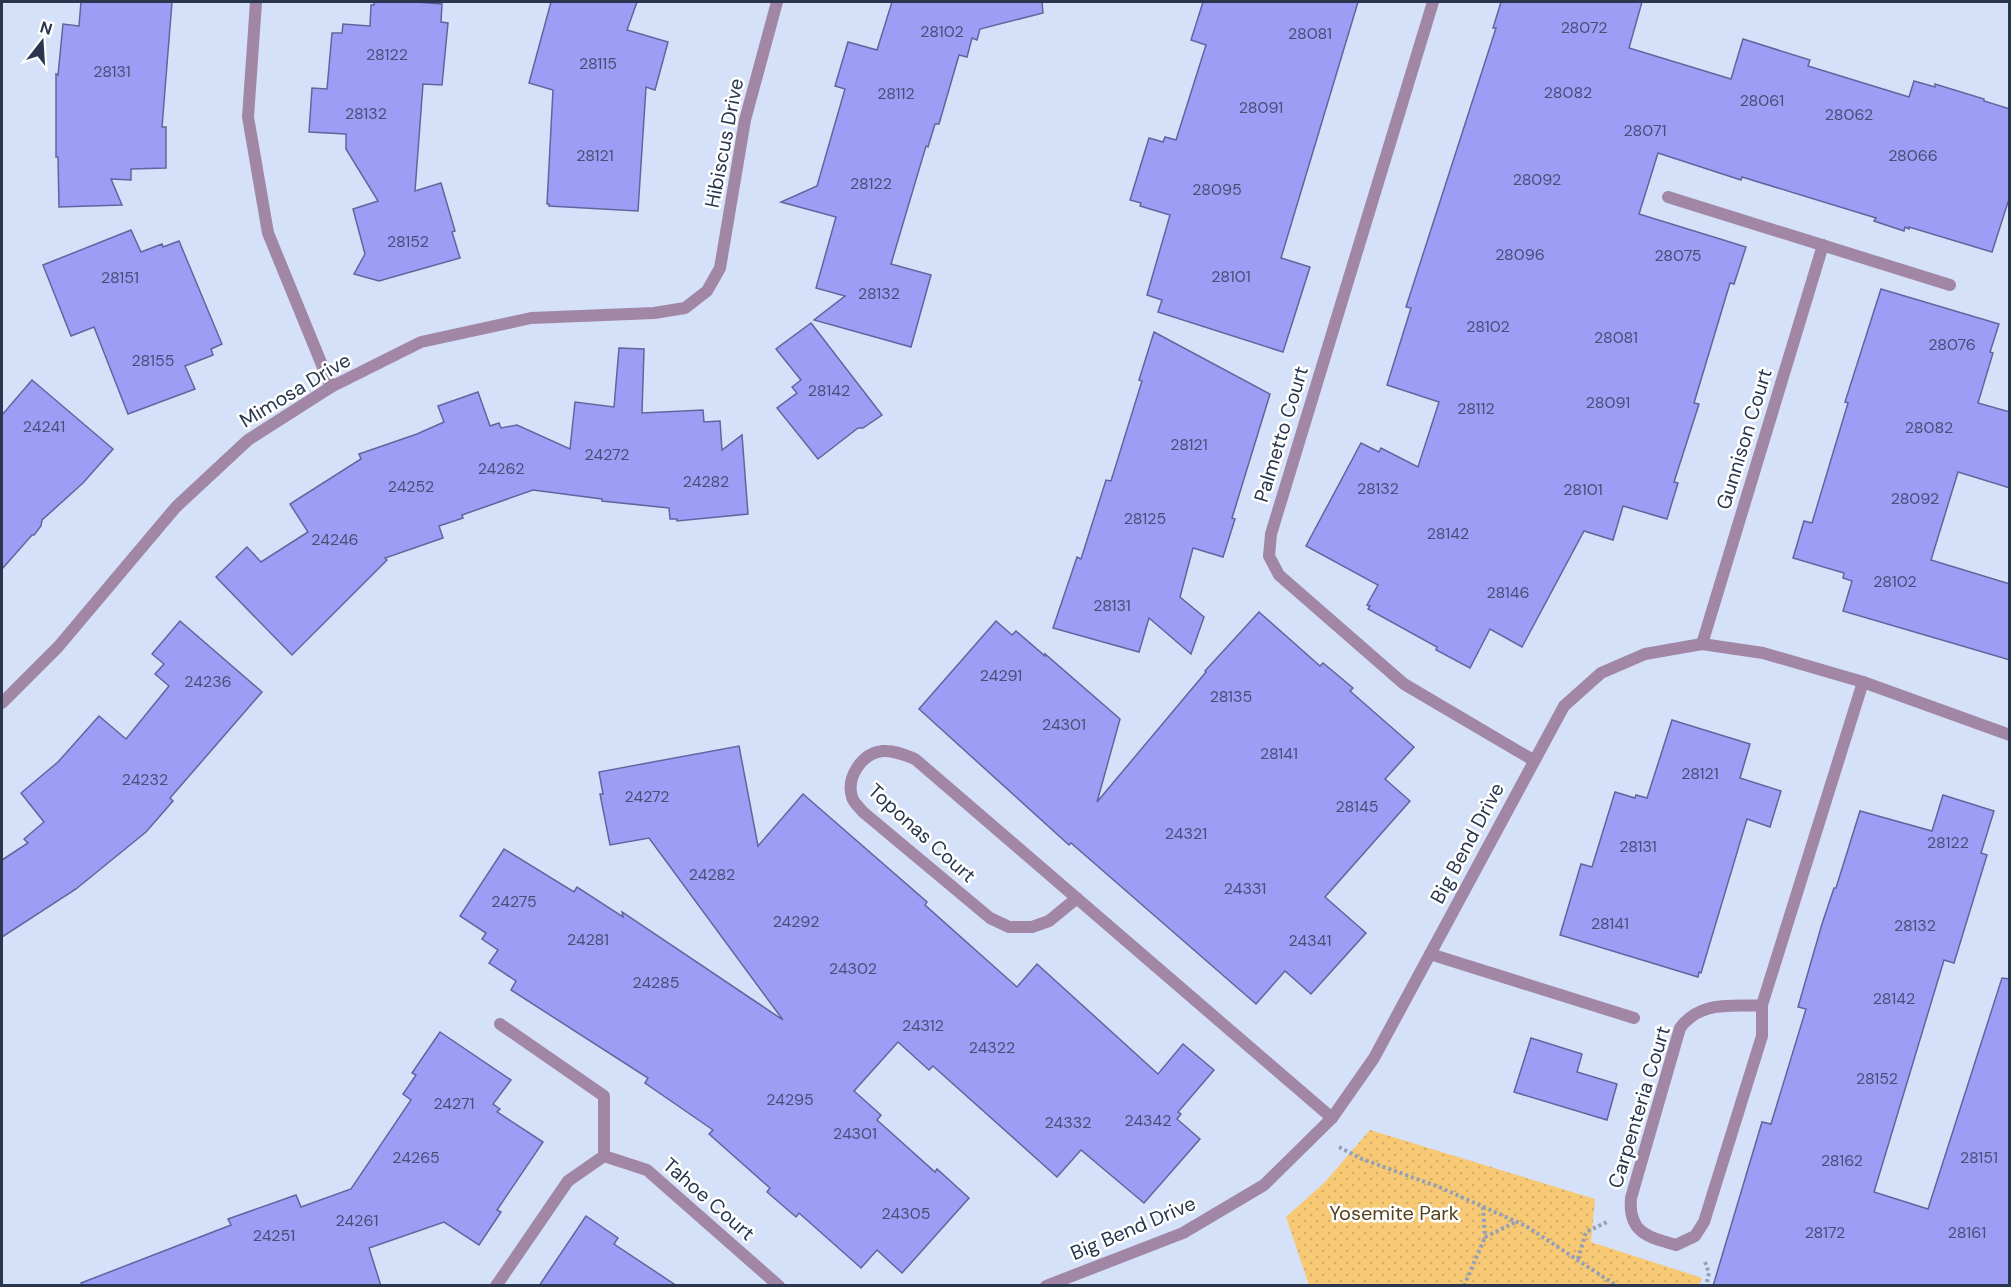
<svg xmlns="http://www.w3.org/2000/svg" width="2011" height="1287" viewBox="0 0 2011 1287" font-family="'DM Sans',sans-serif">
<style>
.park{fill:url(#park-dots)}
.building{fill:#9c9ef5;stroke:#63649e;stroke-width:1.5}
.lines{fill:none;stroke-linecap:round;stroke-linejoin:round}
.path{stroke:#93a0b8;stroke-width:4;stroke-dasharray:3 3;stroke-linecap:butt}
.lane{stroke:#a186a6;stroke-width:12}
.street{stroke:#a186a6;stroke-width:12}
.labels{text-anchor:middle;stroke-width:5;stroke-linejoin:round;paint-order:stroke}
.number-label{font-size:16px;fill:#465077}
.street-label{font-size:20px;fill:#29364d;stroke:#fff}
.park-label{font-size:20px;fill:#56421a;stroke:#fff}
</style>
<defs>
<pattern id="park-dots" width="8" height="8" patternUnits="userSpaceOnUse" patternTransform="scale(1.5)"><rect width="8" height="8" fill="#f7c975"/><path d="M2 2h.1M6 6h.1" fill="none" stroke="#d4ad67" stroke-width="1.8" stroke-linecap="round"/></pattern>
</defs>
<rect width="100%" height="100%" fill="#d4e1f9"/>
<path class="park" d="M 1370,1130 L 1595,1199 L 1591,1242 L 1702,1278 L 1699,1285 L 1309,1285 L 1286,1217 L 1324,1183 Z"/>
<g class="building">
<path d="M 81,2 L 172,2 L 162,127 L 166,127 L 166,168 L 131,169 L 131,180 L 111,179 L 122,205 L 59,207 L 58,157 L 56,157 L 56,74 L 58,75 L 63,24 L 79,26 Z"/>
<path d="M 374,2 L 416,2 L 442,4 L 441,22 L 448,23 L 442,85 L 423,84 L 415,191 L 441,183 L 455,231 L 452,232 L 460,258 L 379,281 L 354,274 L 365,254 L 353,209 L 378,201 L 346,149 L 346,134 L 309,132 L 312,88 L 327,89 L 332,33 L 342,33 L 343,24 L 370,26 L 371,5 L 374,5 Z"/>
<path d="M 551,2 L 637,2 L 627,30 L 668,42 L 655,90 L 646,87 L 638,211 L 549,206 L 549,204 L 547,204 L 553,90 L 529,83 Z"/>
<path d="M 892,2 L 1042,2 L 1043,13 L 980,29 L 977,40 L 972,38 L 967,57 L 959,55 L 939,124 L 935,124 L 928,147 L 926,146 L 891,264 L 931,275 L 911,347 L 814,320 L 845,296 L 816,288 L 836,217 L 781,202 L 817,186 L 845,89 L 835,86 L 848,42 L 877,50 Z"/>
<path d="M 1203,2 L 1358,2 L 1281,258 L 1310,267 L 1283,352 L 1158,312 L 1162,300 L 1147,295 L 1170,215 L 1140,206 L 1141,203 L 1130,200 L 1149,138 L 1163,142 L 1165,137 L 1176,140 L 1206,45 L 1191,40 Z"/>
<path d="M 1501,2 L 1642,2 L 1629,48 L 1731,79 L 1743,39 L 1810,60 L 1808,66 L 1909,97 L 1914,81 L 1935,87 L 1935,84 L 1984,99 L 1984,101 L 2010,109 L 2010,196 L 1992,252 L 1909,227 L 1909,229 L 1905,227 L 1904,231 L 1874,221 L 1876,218 L 1742,177 L 1741,180 L 1658,153 L 1639,214 L 1746,247 L 1734,284 L 1730,283 L 1694,403 L 1699,404 L 1674,482 L 1678,483 L 1667,519 L 1623,506 L 1613,540 L 1584,531 L 1522,647 L 1490,629 L 1470,668 L 1436,650 L 1437,647 L 1368,609 L 1370,606 L 1367,605 L 1378,585 L 1306,546 L 1361,443 L 1379,452 L 1381,448 L 1418,467 L 1439,402 L 1387,385 L 1411,308 L 1406,307 L 1496,28 L 1493,28 Z"/>
<path d="M 131,230 L 141,252 L 162,244 L 163,247 L 179,241 L 222,344 L 211,349 L 213,355 L 185,366 L 195,389 L 128,414 L 94,327 L 71,336 L 43,265 Z"/>
<path d="M 1881,289 L 1999,324 L 1990,352 L 1993,353 L 1978,403 L 2010,412 L 2010,488 L 1958,472 L 1931,560 L 2010,584 L 2010,660 L 1843,611 L 1852,581 L 1843,578 L 1844,573 L 1793,558 L 1804,521 L 1812,523 L 1848,403 L 1845,402 Z"/>
<path d="M 811,323 L 882,415 L 863,428 L 858,428 L 818,459 L 777,408 L 797,393 L 792,387 L 801,380 L 776,349 Z"/>
<path d="M 1154,332 L 1270,394 L 1232,518 L 1235,519 L 1223,557 L 1193,548 L 1180,597 L 1204,617 L 1191,654 L 1149,618 L 1139,652 L 1053,628 L 1077,557 L 1081,559 L 1106,480 L 1111,481 L 1142,381 L 1139,380 Z"/>
<path d="M 619,348 L 644,349 L 642,413 L 703,410 L 704,422 L 720,421 L 722,450 L 742,435 L 748,514 L 677,521 L 677,519 L 670,519 L 669,508 L 602,501 L 602,499 L 533,490 L 462,515 L 463,518 L 439,526 L 443,538 L 385,558 L 387,560 L 292,655 L 216,577 L 247,547 L 261,562 L 308,532 L 290,504 L 361,459 L 359,454 L 417,434 L 444,422 L 438,406 L 478,392 L 490,426 L 499,423 L 501,428 L 517,425 L 570,449 L 575,402 L 614,407 Z"/>
<path d="M 32,380 L 113,449 L 83,483 L 42,520 L 41,526 L 34,535 L 32,535 L 2,569 L 2,415 Z"/>
<path d="M 1259,612 L 1320,666 L 1323,663 L 1353,688 L 1350,691 L 1414,747 L 1385,779 L 1410,801 L 1325,897 L 1366,933 L 1311,994 L 1285,971 L 1256,1004 L 1071,843 L 1069,845 L 919,709 L 996,621 L 1012,635 L 1016,631 L 1045,656 L 1045,654 L 1120,719 L 1097,802 L 1206,672 L 1205,671 Z"/>
<path d="M 180,621 L 262,692 L 170,798 L 173,801 L 146,832 L 76,889 L 2,937 L 2,860 L 28,843 L 24,839 L 44,822 L 21,793 L 58,762 L 99,716 L 126,739 L 169,686 L 155,674 L 164,664 L 152,654 Z"/>
<path d="M 1672,720 L 1750,744 L 1740,778 L 1781,791 L 1770,827 L 1747,819 L 1701,973 L 1699,972 L 1698,977 L 1560,935 L 1581,864 L 1592,867 L 1615,792 L 1635,798 L 1636,795 L 1647,798 Z"/>
<path d="M 739,746 L 758,846 L 803,794 L 927,902 L 925,905 L 1017,987 L 1037,964 L 1158,1074 L 1183,1044 L 1214,1070 L 1178,1112 L 1181,1114 L 1177,1119 L 1200,1139 L 1144,1203 L 1081,1150 L 1057,1177 L 933,1066 L 929,1070 L 898,1042 L 854,1091 L 881,1115 L 877,1120 L 935,1172 L 937,1169 L 969,1198 L 902,1273 L 877,1250 L 861,1268 L 799,1213 L 796,1217 L 767,1192 L 770,1188 L 709,1134 L 713,1130 L 645,1083 L 648,1078 L 511,990 L 516,981 L 489,963 L 498,950 L 482,939 L 486,933 L 460,916 L 504,849 L 574,892 L 577,887 L 623,917 L 622,912 L 783,1020 L 649,838 L 610,845 L 600,794 L 603,794 L 599,772 Z"/>
<path d="M 1943,795 L 1994,811 L 1981,853 L 1987,855 L 1954,963 L 1944,960 L 1874,1192 L 1928,1209 L 2002,978 L 2010,979 L 2010,1286 L 1713,1286 L 1762,1122 L 1771,1124 L 1806,1009 L 1798,1007 L 1822,924 L 1834,888 L 1836,888 L 1860,811 L 1932,831 Z"/>
<path d="M 440,1032 L 511,1080 L 493,1104 L 500,1109 L 497,1112 L 543,1142 L 497,1210 L 501,1212 L 479,1245 L 444,1222 L 369,1248 L 381,1286 L 82,1286 L 81,1283 L 231,1225 L 228,1219 L 296,1195 L 301,1207 L 351,1189 L 411,1100 L 403,1094 L 416,1075 L 412,1073 Z"/>
<path d="M 1531,1038 L 1582,1054 L 1577,1072 L 1617,1084 L 1607,1120 L 1514,1092 Z"/>
<path d="M 586,1216 L 618,1238 L 614,1244 L 677,1286 L 539,1286 Z"/>
</g>
<g class="lines">
<g class="path">
<path d="M 1339,1147 L 1362,1159 L 1439,1187 L 1526,1226 L 1617,1286"/>
<path d="M 1483,1207 L 1485,1237 L 1516,1222"/>
<path d="M 1578,1259 L 1586,1232 L 1607,1222"/>
<path d="M 1705,1262 L 1709,1273 L 1706,1286"/>
<path d="M 1464,1286 L 1485,1237"/>
</g>
<g class="lane">
<path d="M 1668,197 L 1950,285"/>
<path d="M 1430,954 L 1634,1018"/>
</g>
<g class="street">
<path d="M 256,2 L 248,117 L 268,233 L 331,387"/>
<path d="M 1433,2 L 1271,534 L 1269,556 L 1279,575 L 1404,684 L 1533,760"/>
<path d="M 1702,644 L 1823,245"/>
<path d="M 2,703 L 58,647 L 176,507 L 248,440 L 331,387 L 421,342 L 531,318 L 654,313 L 685,308 L 707,291 L 720,268 L 745,120 L 777,2"/>
<path d="M 1077,898 L 1049,921 L 1032,927 L 1009,927 L 990,918 L 863,812 C 859,807 853,802 852,797 C 846,777 862,753 883,751 C 894,750 905,755 915,759 L 1332,1118"/>
<path d="M 1762,1005 C 1730,1007 1701,1000 1680,1028 L 1631,1198 C 1628,1232 1647,1237 1676,1245 L 1695,1236 L 1704,1222 L 1762,1036 L 1762,1005 L 1863,682"/>
<path d="M 500,1024 L 604,1096 L 604,1156 L 647,1170 L 779,1286"/>
<path d="M 496,1286 L 568,1181 L 604,1156"/>
<path d="M 1046,1286 L 1183,1233 L 1264,1185 L 1332,1118 L 1374,1058 L 1564,706 L 1601,673 L 1645,654 L 1702,644 L 1763,653 L 1863,682 L 2010,735"/>
</g>
</g>
<g class="labels">
<g class="number-label">
<text x="1584" y="33">28072</text>
<text x="942" y="37">28102</text>
<text x="1310" y="39">28081</text>
<text x="387" y="60">28122</text>
<text x="598" y="69">28115</text>
<text x="112" y="77">28131</text>
<text x="1568" y="98">28082</text>
<text x="896" y="99">28112</text>
<text x="1762" y="106">28061</text>
<text x="1261" y="113">28091</text>
<text x="366" y="119">28132</text>
<text x="1849" y="120">28062</text>
<text x="1645" y="136">28071</text>
<text x="595" y="161">28121</text>
<text x="1913" y="161">28066</text>
<text x="1537" y="185">28092</text>
<text x="871" y="189">28122</text>
<text x="1217" y="195">28095</text>
<text x="408" y="247">28152</text>
<text x="1520" y="260">28096</text>
<text x="1678" y="261">28075</text>
<text x="1231" y="282">28101</text>
<text x="120" y="283">28151</text>
<text x="879" y="299">28132</text>
<text x="1488" y="332">28102</text>
<text x="1616" y="343">28081</text>
<text x="1952" y="350">28076</text>
<text x="153" y="366">28155</text>
<text x="829" y="396">28142</text>
<text x="1608" y="408">28091</text>
<text x="1476" y="414">28112</text>
<text x="44" y="432">24241</text>
<text x="1929" y="433">28082</text>
<text x="1189" y="450">28121</text>
<text x="607" y="460">24272</text>
<text x="501" y="474">24262</text>
<text x="706" y="487">24282</text>
<text x="411" y="492">24252</text>
<text x="1378" y="494">28132</text>
<text x="1583" y="495">28101</text>
<text x="1915" y="504">28092</text>
<text x="1145" y="524">28125</text>
<text x="1448" y="539">28142</text>
<text x="335" y="545">24246</text>
<text x="1895" y="587">28102</text>
<text x="1508" y="598">28146</text>
<text x="1112" y="611">28131</text>
<text x="1001" y="681">24291</text>
<text x="208" y="687">24236</text>
<text x="1231" y="702">28135</text>
<text x="1064" y="730">24301</text>
<text x="1279" y="759">28141</text>
<text x="1700" y="779">28121</text>
<text x="145" y="785">24232</text>
<text x="647" y="802">24272</text>
<text x="1357" y="812">28145</text>
<text x="1186" y="839">24321</text>
<text x="1948" y="848">28122</text>
<text x="1638" y="852">28131</text>
<text x="712" y="880">24282</text>
<text x="1245" y="894">24331</text>
<text x="514" y="907">24275</text>
<text x="796" y="927">24292</text>
<text x="1610" y="929">28141</text>
<text x="1915" y="931">28132</text>
<text x="588" y="945">24281</text>
<text x="1310" y="946">24341</text>
<text x="853" y="974">24302</text>
<text x="656" y="988">24285</text>
<text x="1894" y="1004">28142</text>
<text x="923" y="1031">24312</text>
<text x="992" y="1053">24322</text>
<text x="1877" y="1084">28152</text>
<text x="790" y="1105">24295</text>
<text x="454" y="1109">24271</text>
<text x="1148" y="1126">24342</text>
<text x="1068" y="1128">24332</text>
<text x="855" y="1139">24301</text>
<text x="416" y="1163">24265</text>
<text x="1979" y="1163">28151</text>
<text x="1842" y="1166">28162</text>
<text x="906" y="1219">24305</text>
<text x="357" y="1226">24261</text>
<text x="1825" y="1238">28172</text>
<text x="1967" y="1238">28161</text>
<text x="274" y="1241">24251</text>
</g>
<g class="street-label">
<text transform="translate(724 143) rotate(-79)" y="7">Hibiscus Drive</text>
<text transform="translate(295 390) rotate(-31)" y="7">Mimosa Drive</text>
<text transform="translate(1281 434) rotate(-73)" y="7">Palmetto Court</text>
<text transform="translate(1744 439) rotate(-73)" y="7">Gunnison Court</text>
<text transform="translate(922 833) rotate(42)" y="7">Toponas Court</text>
<text transform="translate(1467 843) rotate(-62)" y="7">Big Bend Drive</text>
<text transform="translate(1639 1107) rotate(-73)" y="7">Carpenteria Court</text>
<text transform="translate(709 1199) rotate(41)" y="7">Tahoe Court</text>
<text transform="translate(1133 1228) rotate(-23)" y="7">Big Bend Drive</text>
</g>
<g class="park-label">
<text x="1394" y="1220">Yosemite Park</text>
</g>
</g>
<rect width="2011" height="1287" fill="none" stroke="#29364d" stroke-width="6"/>
<g transform="translate(42 42) rotate(17)" stroke="#ffffff" stroke-width="4.5" paint-order="stroke">
<path d="M0-4.5L10 22L0 15L-10 22Z" fill="#29364d"/>
<text y="-9" font-size="16" font-weight="bold" text-anchor="middle" fill="#29364d">N</text>
</g>
</svg>
